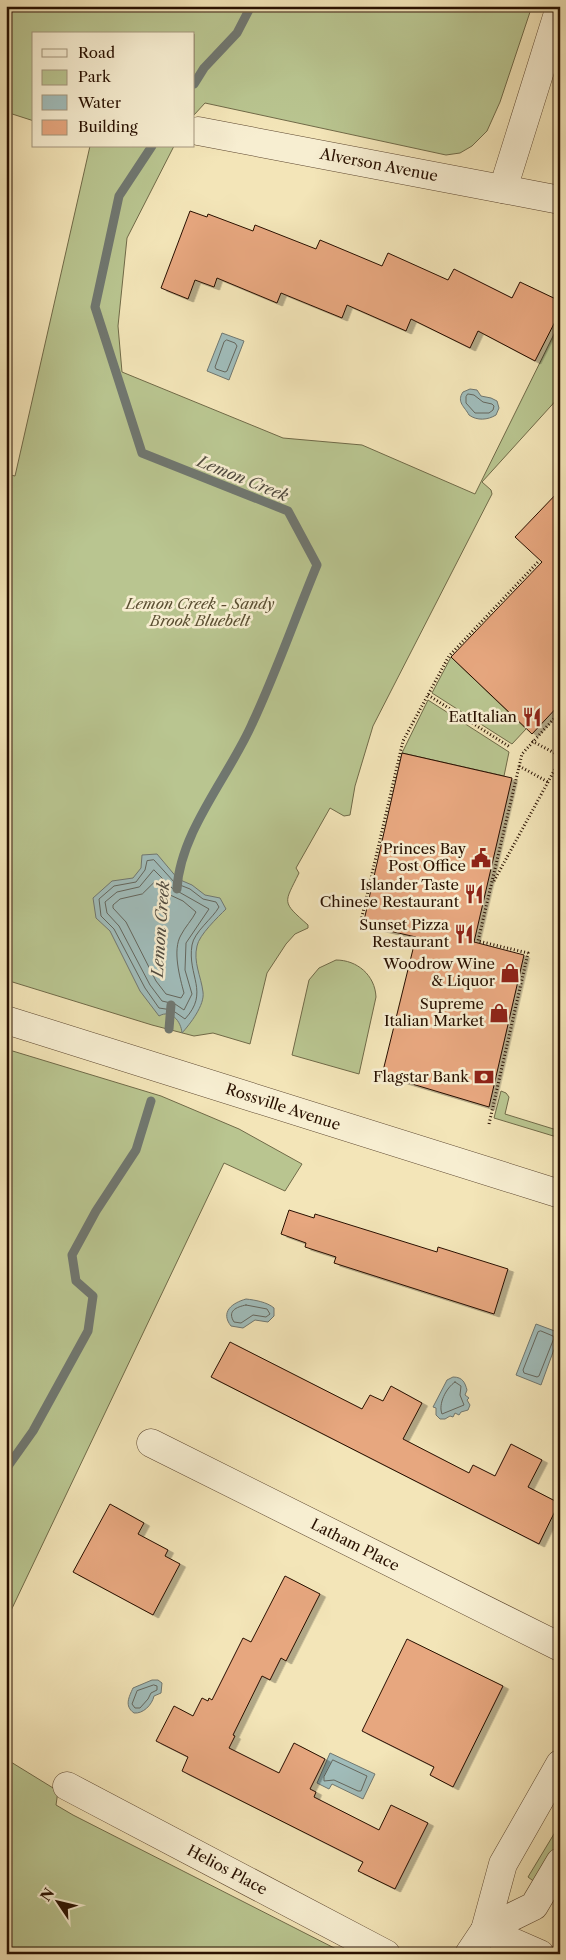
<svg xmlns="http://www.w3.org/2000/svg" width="566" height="1960" viewBox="0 0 566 1960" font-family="'Libre Caslon Text',serif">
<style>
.green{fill:#b9c590;stroke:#706a48}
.water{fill:#a0bcba;stroke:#707770}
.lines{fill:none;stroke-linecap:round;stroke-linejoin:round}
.shore{stroke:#64665d;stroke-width:1}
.stream{stroke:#707770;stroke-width:9}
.building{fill:#e7a77f;stroke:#281000;filter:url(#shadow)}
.minor-casing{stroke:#5b452e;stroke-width:29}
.tertiary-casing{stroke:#5b452e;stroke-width:29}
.path{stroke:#281000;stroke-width:3;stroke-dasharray:1 2.5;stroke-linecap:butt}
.minor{stroke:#f7eed1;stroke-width:28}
.tertiary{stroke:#f7eed1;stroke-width:28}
.labels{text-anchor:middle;stroke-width:5;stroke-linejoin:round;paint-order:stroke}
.street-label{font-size:15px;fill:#281000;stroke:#f7eed1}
.park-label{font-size:15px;font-style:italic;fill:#5b4f32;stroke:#f7eed1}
.poi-label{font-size:15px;fill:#281000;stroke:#f7eed1;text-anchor:end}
.water-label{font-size:16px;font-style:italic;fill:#524c41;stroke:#f7eed1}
</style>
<defs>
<filter id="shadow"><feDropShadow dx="5.5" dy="3" stdDeviation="0" flood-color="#0004"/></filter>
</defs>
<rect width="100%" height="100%" fill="#f3e5b8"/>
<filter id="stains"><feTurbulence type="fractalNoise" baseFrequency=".004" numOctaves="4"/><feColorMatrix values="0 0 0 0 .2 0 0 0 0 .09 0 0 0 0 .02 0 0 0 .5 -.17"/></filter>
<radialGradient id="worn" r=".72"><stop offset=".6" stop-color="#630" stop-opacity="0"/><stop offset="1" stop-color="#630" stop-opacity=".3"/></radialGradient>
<g class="green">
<path d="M 6,6 L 532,6 L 500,102 L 487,131 L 472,146 L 460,153 L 446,155 L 205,103 L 194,115 L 194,34 L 34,34 L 34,121 L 6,112 Z"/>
<path d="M 90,146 L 174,146 L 127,238 L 118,326 L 122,372 L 283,438 L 362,445 L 475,494 L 560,322 L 560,396 L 482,482 L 491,490 L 492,494 L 373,726 L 355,786 L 350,815 L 344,816 L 330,808 L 296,868 L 299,873 C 284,904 281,901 308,925 L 308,928 L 295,934 L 286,944 L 267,973 L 250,1044 L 213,1033 L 194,1036 L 152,1025 L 6,980 L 6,474 L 15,476 Z"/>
<path d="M 451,657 L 526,729 L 512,744 L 432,693 Z"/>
<path d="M 428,700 L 509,752 L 504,776 L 402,753 Z"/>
<path d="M 336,960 C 357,960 375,975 376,997 L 359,1074 L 292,1055 L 309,980 L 319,968 Z"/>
<path d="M 6,1049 L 161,1096 L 239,1129 L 302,1164 L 285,1191 L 224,1163 L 6,1621 Z"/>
<path d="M 501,1091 L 506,1093 L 509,1097 L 505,1114 L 560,1131 L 560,1138 L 494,1118 Z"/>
<path d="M 6,1759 L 58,1791 L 56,1805 L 73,1815 L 346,1954 L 6,1954 Z"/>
<path d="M 560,1824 L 560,1843 L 536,1883 L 528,1877 Z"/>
</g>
<g class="water">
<path d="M 222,333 L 244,341 L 229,380 L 207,371 Z"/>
<path d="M 470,389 L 477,390 L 481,396 L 491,398 L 497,401 L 499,408 L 496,415 C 488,420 477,421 469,415 C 465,407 456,402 463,392 Z"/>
<path d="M 157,854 L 178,879 L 192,885 L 205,895 L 220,898 L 226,909 C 218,917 199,935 197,946 C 193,962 201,976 203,992 C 205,1005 190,1024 182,1033 C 181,1021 171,1009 159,1016 L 140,991 L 110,931 L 96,918 L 93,898 L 112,881 L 133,878 L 141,868 L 142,855 Z"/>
<path d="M 246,1299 C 255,1300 267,1302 274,1308 L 274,1316 L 268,1322 L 255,1320 L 243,1328 L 231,1326 C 220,1312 232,1303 246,1299 Z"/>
<path d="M 536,1324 L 560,1333 L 541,1385 L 516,1375 Z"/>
<path d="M 453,1377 C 463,1377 465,1383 467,1390 L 465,1395 L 469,1398 L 467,1400 L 470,1405 L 468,1410 L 461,1412 L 459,1415 L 455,1413 L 453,1417 L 450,1416 L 445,1419 L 440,1419 L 436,1415 L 436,1408 L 433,1407 L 447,1380 Z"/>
<path d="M 152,1680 L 158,1680 L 162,1683 L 161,1693 L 154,1696 C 152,1705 143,1714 134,1713 C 124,1706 129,1697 133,1688 Z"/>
<path d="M 330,1753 L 375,1774 L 363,1799 L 332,1784 L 329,1789 L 317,1783 Z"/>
</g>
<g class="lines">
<g class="shore">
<path d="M 227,340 L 235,343 L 237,346 L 227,371 L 225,372 L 216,369 L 215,367 L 224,342 Z"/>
<path d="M 468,394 L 474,395 L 483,402 L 492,404 L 494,406 L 493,410 L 489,413 L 475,413 L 466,403 L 466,397 Z"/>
<path d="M 154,860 L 175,883 L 190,889 L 203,899 L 216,902 L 219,907 C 213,918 194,932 192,945 C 187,976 210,992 185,1019 L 172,1010 L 159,1008 L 145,988 L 114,929 L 101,916 L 99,899 L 114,886 L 136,882 L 145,870 L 147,861 Z"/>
<path d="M 154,870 L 172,888 L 209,909 L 186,943 L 185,970 L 192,994 L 184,1010 L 175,1004 L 162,1001 L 150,985 L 119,926 L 107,913 L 105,902 L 117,892 L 139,887 Z"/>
<path d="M 155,882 L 168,894 L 183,901 L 196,912 C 192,920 185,927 181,935 C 172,950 180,978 184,993 L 181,998 L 166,994 L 156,981 L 126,922 L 113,908 L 113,905 L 120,899 L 142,894 Z"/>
<path d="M 246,1305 L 267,1309 L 270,1314 L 266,1317 L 253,1315 L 241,1323 L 234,1322 C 227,1311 236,1307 246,1305 Z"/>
<path d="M 541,1331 L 553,1336 L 554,1338 L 539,1376 L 537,1377 L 524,1373 L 523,1370 L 538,1332 Z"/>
<path d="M 455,1382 L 461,1386 L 460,1395 L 464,1405 L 442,1414 C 438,1404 446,1388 455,1382 Z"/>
<path d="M 154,1685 L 157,1686 L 157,1690 L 151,1693 L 148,1699 L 140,1708 L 135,1708 L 132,1704 L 137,1691 Z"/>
<path d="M 333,1760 L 367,1776 L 361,1791 L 358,1791 L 334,1780 L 324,1781 L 324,1777 Z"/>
</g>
<g class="stream">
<path d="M 194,84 L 204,68 L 237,33 L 251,6"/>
<path d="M 152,146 L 119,196 L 95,307 L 142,453 L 288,511 L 317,565 C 295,618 276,673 252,724 C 229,776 180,832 177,889"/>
<path d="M 169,1029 L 171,1005"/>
<path d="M 6,1469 L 33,1431 L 88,1331 L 93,1296 L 76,1281 L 72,1255 L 96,1211 L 136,1150 L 151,1101"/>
</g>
</g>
<g class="building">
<path d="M 190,211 L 207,217 L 208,214 L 253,231 L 255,225 L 316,249 L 320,240 L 382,266 L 388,253 L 448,280 L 454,269 L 512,298 L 520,282 L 560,301 L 560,312 L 535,361 L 478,331 L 470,348 L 411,319 L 406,331 L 347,305 L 342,318 L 281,293 L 277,303 L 217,278 L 214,287 L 195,280 L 188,299 L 161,288 Z"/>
<path d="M 560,490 L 560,704 L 532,734 L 451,657 L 542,562 L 515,537 Z"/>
<path d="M 402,753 L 512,778 L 474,942 L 524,955 L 489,1107 L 382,1075 L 416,937 L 363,925 Z"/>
<path d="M 289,1210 L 314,1218 L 315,1214 L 437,1252 L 438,1247 L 508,1269 L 494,1314 L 334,1263 L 336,1257 L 305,1247 L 306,1243 L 281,1234 Z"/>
<path d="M 230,1342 L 362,1409 L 370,1395 L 383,1401 L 391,1386 L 422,1403 L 403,1439 L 469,1473 L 473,1465 L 495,1476 L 511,1444 L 542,1460 L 528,1487 L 559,1503 L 539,1544 L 211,1377 Z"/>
<path d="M 110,1504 L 144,1523 L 138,1534 L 168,1550 L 165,1556 L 180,1564 L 153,1615 L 73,1572 Z"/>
<path d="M 285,1576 L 320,1594 L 286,1661 L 281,1658 L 270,1680 L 262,1676 L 233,1735 L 235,1736 L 229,1748 L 279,1773 L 294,1743 L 325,1759 L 310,1789 L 316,1792 L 314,1797 L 379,1830 L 391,1805 L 428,1823 L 395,1889 L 358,1871 L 363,1862 L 182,1771 L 188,1757 L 156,1741 L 174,1706 L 193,1716 L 202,1698 L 208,1701 L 209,1698 L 212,1700 L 243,1638 L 251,1642 Z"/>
<path d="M 407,1639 L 503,1686 L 453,1787 L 430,1775 L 434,1767 L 362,1731 Z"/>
</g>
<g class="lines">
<defs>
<g id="minor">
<path d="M 198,131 L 560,200"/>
<path d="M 503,189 L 560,7"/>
<path d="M 151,1443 L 560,1647"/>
<path d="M 67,1786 L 386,1954"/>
<path d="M 485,1930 L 540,1954"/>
</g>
<g id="tertiary">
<path d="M 6,1020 L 560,1194"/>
<path d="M 485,1930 L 534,1906 L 560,1862"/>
<path d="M 469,1954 L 485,1930 L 503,1864 L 560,1764"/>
</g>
</defs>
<use href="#minor" class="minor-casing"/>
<use href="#tertiary" class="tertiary-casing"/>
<g class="path">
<path d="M 428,695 L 510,747"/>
<path d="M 532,741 L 560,756"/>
<path d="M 519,766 L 548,782"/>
<path d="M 494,881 L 560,760"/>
<path d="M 361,921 L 403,741 L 449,656 L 538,562"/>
<path d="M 489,1124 L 528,953 L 478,941 L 522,754 L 560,712"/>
</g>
<use href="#minor" class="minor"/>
<use href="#tertiary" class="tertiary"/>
</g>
<defs>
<symbol id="restaurant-bare" viewBox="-9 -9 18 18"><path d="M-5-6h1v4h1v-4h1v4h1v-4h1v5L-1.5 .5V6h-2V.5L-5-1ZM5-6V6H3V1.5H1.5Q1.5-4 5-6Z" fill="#8f2418" stroke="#f7eed1" stroke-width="2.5" paint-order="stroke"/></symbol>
<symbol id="civic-bare" viewBox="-9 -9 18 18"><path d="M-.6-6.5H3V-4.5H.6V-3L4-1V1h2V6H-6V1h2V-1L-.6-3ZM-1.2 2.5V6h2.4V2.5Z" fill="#8f2418" stroke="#f7eed1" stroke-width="2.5" paint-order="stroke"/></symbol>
<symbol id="shop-bare" viewBox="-9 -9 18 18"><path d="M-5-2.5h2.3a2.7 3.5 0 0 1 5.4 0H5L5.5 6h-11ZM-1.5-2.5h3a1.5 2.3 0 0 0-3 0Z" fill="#8f2418" stroke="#f7eed1" stroke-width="2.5" paint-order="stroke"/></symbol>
<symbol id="bank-bare" viewBox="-9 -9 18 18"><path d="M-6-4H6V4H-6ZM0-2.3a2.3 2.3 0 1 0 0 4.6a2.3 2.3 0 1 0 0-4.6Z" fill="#8f2418" stroke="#f7eed1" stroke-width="2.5" paint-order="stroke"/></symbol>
</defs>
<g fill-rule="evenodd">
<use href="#restaurant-bare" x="518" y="703" width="28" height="28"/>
<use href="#civic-bare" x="467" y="844" width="28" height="28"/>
<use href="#restaurant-bare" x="460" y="880" width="28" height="28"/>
<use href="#restaurant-bare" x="450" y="920" width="28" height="28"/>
<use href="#shop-bare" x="496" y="959" width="28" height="28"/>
<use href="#shop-bare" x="485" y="999" width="28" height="28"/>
<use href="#bank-bare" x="470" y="1063" width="28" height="28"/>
</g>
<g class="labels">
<g class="street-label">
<text transform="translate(379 165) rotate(11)" y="5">Alverson Avenue</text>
<text transform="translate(283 1107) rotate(18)" y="5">Rossville Avenue</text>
<text transform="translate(355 1545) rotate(27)" y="5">Latham Place</text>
<text transform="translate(227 1870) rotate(28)" y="5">Helios Place</text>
</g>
<g class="park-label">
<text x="200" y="609">Lemon Creek - Sandy<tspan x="200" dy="17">Brook Bluebelt</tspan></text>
</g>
<g class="poi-label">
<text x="517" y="722">EatItalian</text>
<text x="466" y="854">Princes Bay<tspan x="466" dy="17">Post Office</tspan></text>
<text x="459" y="890">Islander Taste<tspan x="459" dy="17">Chinese Restaurant</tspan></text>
<text x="449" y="930">Sunset Pizza<tspan x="449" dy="17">Restaurant</tspan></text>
<text x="495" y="969">Woodrow Wine<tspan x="495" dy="17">&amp; Liquor</tspan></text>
<text x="484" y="1009">Supreme<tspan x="484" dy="17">Italian Market</tspan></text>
<text x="469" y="1082">Flagstar Bank</text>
</g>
<g class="water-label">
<text transform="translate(243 478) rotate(22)" y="6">Lemon Creek</text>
<text transform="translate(160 929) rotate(-86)" y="6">Lemon Creek</text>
</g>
</g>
<rect width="566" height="1960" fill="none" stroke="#f3e5b8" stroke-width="25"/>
<rect x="8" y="8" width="551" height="1945" fill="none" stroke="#281000" stroke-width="2.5"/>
<rect x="12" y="12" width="541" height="1935" fill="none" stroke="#281000"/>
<rect x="32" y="32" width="162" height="115" fill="#f7eed1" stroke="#a4957d"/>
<rect x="42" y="49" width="25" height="8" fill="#f7eed1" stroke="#a4957d"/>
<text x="78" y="58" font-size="15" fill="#281000">Road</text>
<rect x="42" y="70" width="25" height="15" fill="#b9c590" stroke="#a4957d"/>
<text x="78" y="82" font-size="15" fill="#281000">Park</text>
<rect x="42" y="95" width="25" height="15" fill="#a0bcba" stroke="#a4957d"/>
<text x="78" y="108" font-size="15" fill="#281000">Water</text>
<rect x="42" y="120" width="25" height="15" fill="#e7a77f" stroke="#a4957d"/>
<text x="78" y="132" font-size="15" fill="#281000">Building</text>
<g transform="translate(58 1902) rotate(305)" stroke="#f7eed1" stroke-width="4" paint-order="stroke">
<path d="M0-4L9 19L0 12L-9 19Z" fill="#281000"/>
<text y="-8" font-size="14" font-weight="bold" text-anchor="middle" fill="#281000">N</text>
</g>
<rect width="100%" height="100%" filter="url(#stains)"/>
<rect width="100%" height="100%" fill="url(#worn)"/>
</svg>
